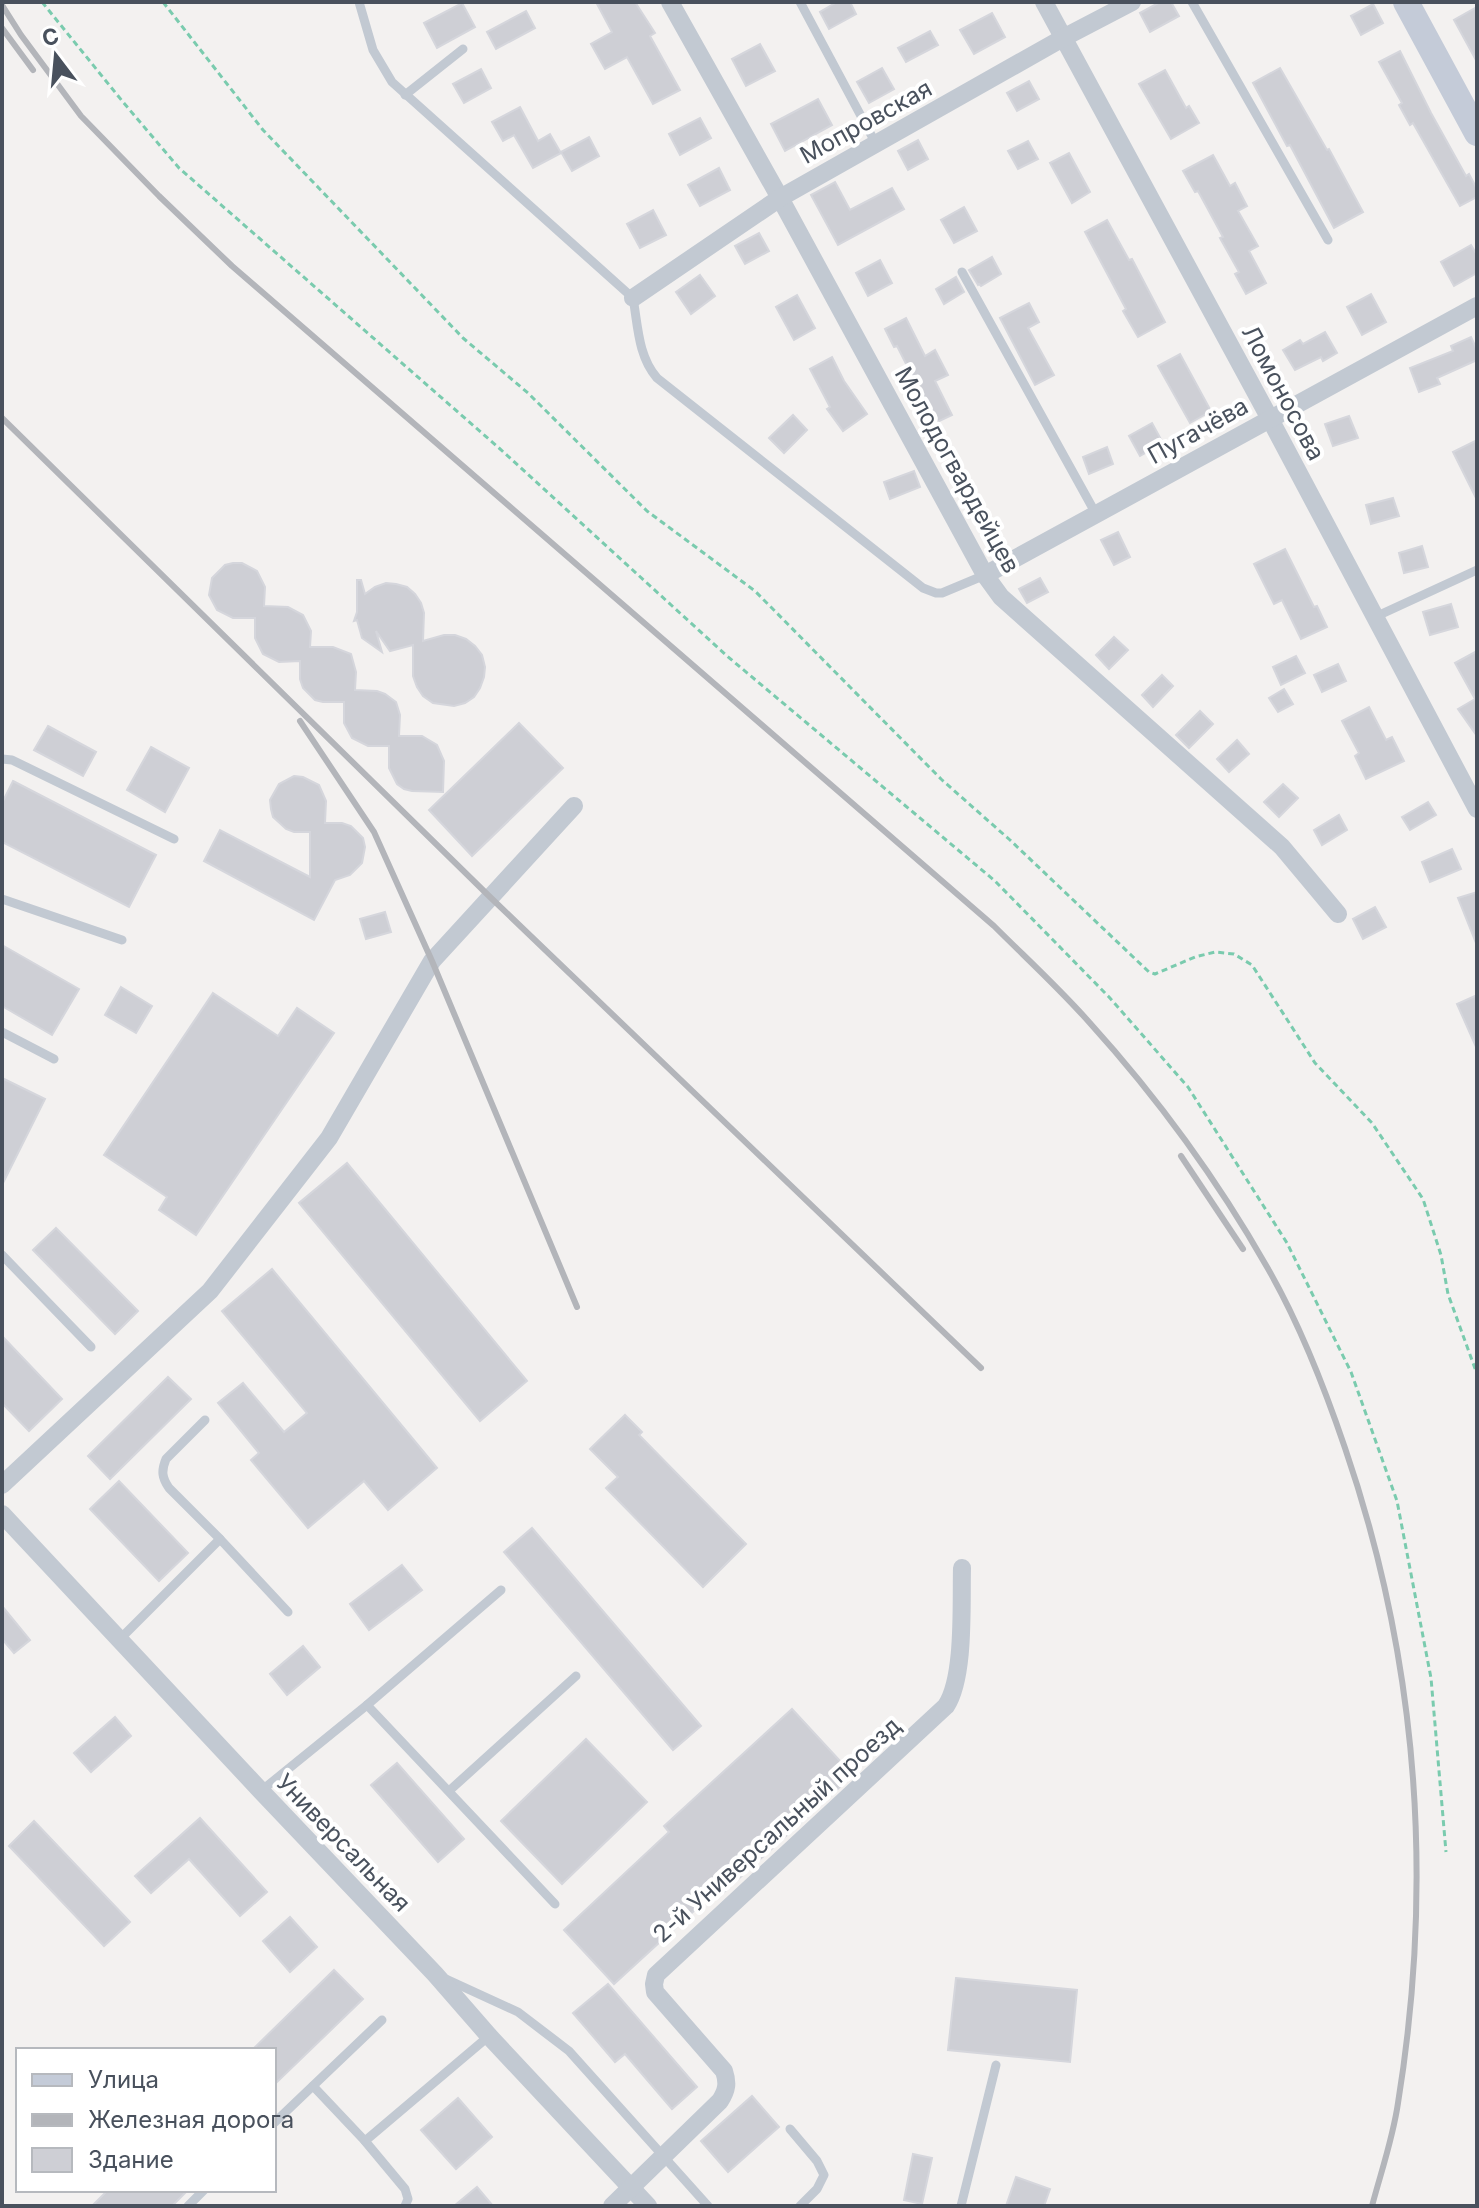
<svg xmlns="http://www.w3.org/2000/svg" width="1479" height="2208" viewBox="0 0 1479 2208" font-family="Inter,sans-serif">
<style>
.building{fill:#cecfd5;stroke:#d5d6dc;stroke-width:2}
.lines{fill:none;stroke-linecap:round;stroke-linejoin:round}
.path{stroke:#7acbae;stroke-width:3;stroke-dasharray:6 4;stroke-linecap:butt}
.service{stroke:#c2c9d2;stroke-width:9}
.minor{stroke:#c2c9d2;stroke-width:18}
.secondary{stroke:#c4cbd8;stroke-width:26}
.rail{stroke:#b3b5ba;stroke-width:6}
.labels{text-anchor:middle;stroke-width:8;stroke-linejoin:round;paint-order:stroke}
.street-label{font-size:24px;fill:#49515d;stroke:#fff}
</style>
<rect width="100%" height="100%" fill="#f3f1f0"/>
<g class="building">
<path d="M 596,2 L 635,2 L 655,33 L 650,36 L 680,90 L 653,104 L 627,57 L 605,69 L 591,44 L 612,32 Z"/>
<path d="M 837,2 L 850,2 L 856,14 L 829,29 L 820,12 Z"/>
<path d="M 1160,2 L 1171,2 L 1179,16 L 1150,32 L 1140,13 Z"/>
<path d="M 462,3 L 475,27 L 437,48 L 424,23 Z"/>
<path d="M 1373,4 L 1383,23 L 1361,35 L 1351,16 Z"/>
<path d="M 1477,7 L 1477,62 L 1454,20 Z"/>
<path d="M 526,11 L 535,28 L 496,49 L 487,32 Z"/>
<path d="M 992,13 L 1005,37 L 974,54 L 960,30 Z"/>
<path d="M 930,31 L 938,45 L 906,62 L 898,48 Z"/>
<path d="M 760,44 L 775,71 L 746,86 L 732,59 Z"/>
<path d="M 1400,51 L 1431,113 L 1466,176 L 1469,174 L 1477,189 L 1477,197 L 1460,206 L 1413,123 L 1410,125 L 1399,105 L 1402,103 L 1379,62 Z"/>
<path d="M 882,68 L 894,89 L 869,103 L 857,82 Z"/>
<path d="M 1280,68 L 1327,150 L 1329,149 L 1363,212 L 1334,228 L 1290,145 L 1287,146 L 1253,83 Z"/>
<path d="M 481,69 L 491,88 L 464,103 L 453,84 Z"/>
<path d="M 1165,70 L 1186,108 L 1189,106 L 1199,123 L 1171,139 L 1139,84 Z"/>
<path d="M 1029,81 L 1039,99 L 1017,111 L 1007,93 Z"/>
<path d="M 818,99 L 832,125 L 785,151 L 771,124 Z"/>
<path d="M 520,107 L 538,141 L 550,134 L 561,153 L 533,168 L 514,135 L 503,141 L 492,122 Z"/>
<path d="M 700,118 L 711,138 L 680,155 L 669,134 Z"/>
<path d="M 589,137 L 599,156 L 572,171 L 561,152 Z"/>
<path d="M 918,140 L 928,159 L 908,170 L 898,151 Z"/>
<path d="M 1028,141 L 1038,159 L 1018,169 L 1008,151 Z"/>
<path d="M 1069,153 L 1090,192 L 1072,203 L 1050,163 Z"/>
<path d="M 1213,155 L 1230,186 L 1235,183 L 1247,206 L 1238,211 L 1258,246 L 1249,251 L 1266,283 L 1246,294 L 1235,274 L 1239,272 L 1220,238 L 1223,237 L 1198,191 L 1195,192 L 1183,171 Z"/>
<path d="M 719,168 L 730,190 L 700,206 L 688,185 Z"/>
<path d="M 835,182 L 850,210 L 892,188 L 904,209 L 838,245 L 811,195 Z"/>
<path d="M 964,207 L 977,231 L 954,243 L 941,220 Z"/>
<path d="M 653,210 L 666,235 L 640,248 L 627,224 Z"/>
<path d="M 1107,220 L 1129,260 L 1132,259 L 1165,322 L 1138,337 L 1123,311 L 1126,309 L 1085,232 Z"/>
<path d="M 759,233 L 769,251 L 745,264 L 735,246 Z"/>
<path d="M 1471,245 L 1477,255 L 1477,273 L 1454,286 L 1441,262 Z"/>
<path d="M 992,257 L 1001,274 L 981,286 L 979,284 L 978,285 L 969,270 Z"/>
<path d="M 880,260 L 892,283 L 868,296 L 856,273 Z"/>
<path d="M 700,275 L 715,296 L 691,314 L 676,292 Z"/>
<path d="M 956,277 L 964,292 L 944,304 L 936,289 Z"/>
<path d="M 1371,294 L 1386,322 L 1362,335 L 1347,307 Z"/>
<path d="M 797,295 L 815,328 L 794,340 L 776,307 Z"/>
<path d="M 1029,303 L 1039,322 L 1028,328 L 1054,375 L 1035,385 L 1000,318 Z"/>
<path d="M 906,318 L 925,356 L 935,350 L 948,375 L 935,381 L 952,415 L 933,424 L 926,411 L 929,409 L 897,346 L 894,347 L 885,329 Z"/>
<path d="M 1325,332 L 1337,353 L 1323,361 L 1321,357 L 1295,370 L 1283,350 L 1300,340 L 1303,344 Z"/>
<path d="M 1471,337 L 1477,350 L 1477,360 L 1437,378 L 1440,384 L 1419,392 L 1410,368 L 1453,351 L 1451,346 Z"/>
<path d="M 1180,354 L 1211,411 L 1190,423 L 1158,366 Z"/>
<path d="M 832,357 L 844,381 L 867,414 L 843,431 L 827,409 L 830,407 L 810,369 Z"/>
<path d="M 793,415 L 807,430 L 784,453 L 769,438 Z"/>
<path d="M 1349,416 L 1358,438 L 1333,446 L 1325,424 Z"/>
<path d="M 1152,423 L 1163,443 L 1140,456 L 1129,436 Z"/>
<path d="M 1477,440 L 1477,500 L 1453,452 Z"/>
<path d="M 1107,447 L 1113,464 L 1089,474 L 1083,457 Z"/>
<path d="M 914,471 L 920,487 L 890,499 L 884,482 Z"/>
<path d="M 1393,498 L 1399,516 L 1371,524 L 1366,505 Z"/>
<path d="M 1118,532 L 1130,557 L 1114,565 L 1101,540 Z"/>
<path d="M 1422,546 L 1428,567 L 1404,573 L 1399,553 Z"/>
<path d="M 1285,549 L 1314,607 L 1317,606 L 1327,627 L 1301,639 L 1282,600 L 1274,604 L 1254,564 Z"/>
<path d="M 233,563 L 242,563 L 257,571 L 265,587 L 264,606 L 288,607 L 303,615 L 311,631 L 310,647 L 333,647 L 351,654 L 356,672 L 355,690 L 377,691 L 385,694 L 396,702 L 400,715 L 399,736 L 422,736 L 437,745 L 444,761 L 443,792 L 412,791 L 404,789 L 397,784 L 389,768 L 389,746 L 368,746 L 352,738 L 344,723 L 344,702 L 323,702 L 315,700 L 303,688 L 300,679 L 300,661 L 279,662 L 263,654 L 255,638 L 255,618 L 233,618 L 217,610 L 209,595 L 212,578 L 225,565 Z"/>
<path d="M 1040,578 L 1048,592 L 1027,603 L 1019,589 Z"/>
<path d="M 357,580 L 361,580 L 365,594 L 375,587 L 386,583 L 396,584 L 407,587 L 415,594 L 421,603 L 424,613 L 423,641 L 444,635 L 455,635 L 466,639 L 475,646 L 482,655 L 485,667 L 484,677 L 480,688 L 474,697 L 465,703 L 454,706 L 433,703 L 423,696 L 417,687 L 413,676 L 413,645 L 390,651 L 376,631 L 382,652 L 362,638 L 357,620 L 354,621 L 357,612 Z"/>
<path d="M 1451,604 L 1458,627 L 1430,635 L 1423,612 Z"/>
<path d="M 1114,637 L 1128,650 L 1109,669 L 1096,655 Z"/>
<path d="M 1477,651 L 1477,736 L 1458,709 L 1475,699 L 1455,663 Z"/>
<path d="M 1296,656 L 1305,673 L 1281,685 L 1273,667 Z"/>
<path d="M 1338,664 L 1346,681 L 1322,692 L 1314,675 Z"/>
<path d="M 1162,675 L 1173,686 L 1153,707 L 1142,695 Z"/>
<path d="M 1284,689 L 1293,704 L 1278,712 L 1269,698 Z"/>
<path d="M 1369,707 L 1386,740 L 1392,737 L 1404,761 L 1366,779 L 1355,756 L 1359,753 L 1342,721 Z"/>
<path d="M 1200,711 L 1213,724 L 1189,748 L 1176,735 Z"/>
<path d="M 519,723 L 563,768 L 472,856 L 429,810 Z"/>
<path d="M 48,726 L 96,752 L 83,776 L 34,750 Z"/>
<path d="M 1237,740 L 1249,754 L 1229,772 L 1217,759 Z"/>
<path d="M 151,747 L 189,768 L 165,812 L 127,790 Z"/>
<path d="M 294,776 L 303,777 L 319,785 L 326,801 L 325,823 L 342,823 L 351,826 L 363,838 L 365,847 L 362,863 L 350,875 L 335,880 L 314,920 L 204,861 L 220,830 L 310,877 L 310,832 L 294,832 L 286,829 L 273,817 L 271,809 L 270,800 L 279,784 Z"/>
<path d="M 13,781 L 156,855 L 129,907 L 2,842 L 2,803 Z"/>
<path d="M 1283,784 L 1298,798 L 1279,817 L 1264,802 Z"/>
<path d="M 1428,802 L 1436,815 L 1410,830 L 1402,817 Z"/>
<path d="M 1339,815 L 1347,830 L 1322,845 L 1314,830 Z"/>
<path d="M 1452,849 L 1461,869 L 1430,882 L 1422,862 Z"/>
<path d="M 1477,892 L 1477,943 L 1476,943 L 1458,898 Z"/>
<path d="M 1375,907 L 1386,927 L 1363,939 L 1353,919 Z"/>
<path d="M 385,912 L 391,932 L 366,939 L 360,919 Z"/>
<path d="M 2,945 L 79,989 L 52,1035 L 2,1006 Z"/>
<path d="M 121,987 L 152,1006 L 136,1033 L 105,1015 Z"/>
<path d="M 213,993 L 278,1036 L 297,1008 L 334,1033 L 196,1235 L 159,1210 L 167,1197 L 104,1155 Z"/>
<path d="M 1477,995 L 1477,1049 L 1457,1004 Z"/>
<path d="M 2,1078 L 45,1099 L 2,1185 Z"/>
<path d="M 347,1163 L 527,1381 L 480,1421 L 299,1203 Z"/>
<path d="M 56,1228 L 138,1311 L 115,1334 L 33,1250 Z"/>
<path d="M 272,1269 L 437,1468 L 388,1510 L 364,1481 L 308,1528 L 251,1460 L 259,1453 L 218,1403 L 243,1383 L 284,1432 L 307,1413 L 222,1311 Z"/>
<path d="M 2,1336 L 62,1399 L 29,1431 L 2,1403 Z"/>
<path d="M 168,1377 L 191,1399 L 110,1479 L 88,1456 Z"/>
<path d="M 625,1415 L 642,1432 L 639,1435 L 746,1544 L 703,1587 L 606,1488 L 618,1477 L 590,1449 Z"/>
<path d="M 119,1481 L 188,1553 L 159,1581 L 90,1509 Z"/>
<path d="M 532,1528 L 701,1726 L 673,1750 L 504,1552 Z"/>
<path d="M 402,1565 L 422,1590 L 369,1630 L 350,1604 Z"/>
<path d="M 2,1606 L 30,1640 L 14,1653 L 2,1639 Z"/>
<path d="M 303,1646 L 320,1667 L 287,1695 L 270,1674 Z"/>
<path d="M 792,1709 L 853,1775 L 724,1892 L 720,1887 L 614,1984 L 564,1930 L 669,1832 L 664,1826 Z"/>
<path d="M 115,1717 L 131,1736 L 91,1772 L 74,1753 Z"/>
<path d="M 586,1739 L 647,1802 L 562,1884 L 501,1821 Z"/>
<path d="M 397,1763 L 464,1839 L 438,1862 L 371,1785 Z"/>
<path d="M 200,1818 L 267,1892 L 240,1916 L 189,1859 L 151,1893 L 135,1876 Z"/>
<path d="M 34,1821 L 130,1922 L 104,1946 L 9,1846 Z"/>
<path d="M 290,1917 L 317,1947 L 290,1972 L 263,1941 Z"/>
<path d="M 334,1970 L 363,1999 L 274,2085 L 274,2050 L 252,2050 Z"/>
<path d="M 956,1978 L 1077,1990 L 1070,2062 L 948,2050 Z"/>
<path d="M 608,1984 L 697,2087 L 672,2109 L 625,2054 L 615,2062 L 573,2013 Z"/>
<path d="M 752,2096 L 779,2127 L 728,2172 L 701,2141 Z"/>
<path d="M 458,2098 L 492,2137 L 456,2169 L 421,2130 Z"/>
<path d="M 913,2154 L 932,2158 L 922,2204 L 904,2200 Z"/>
<path d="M 1016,2177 L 1050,2189 L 1044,2206 L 1006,2206 Z"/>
<path d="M 477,2187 L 493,2206 L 454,2206 Z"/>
<path d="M 108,2190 L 188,2190 L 172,2206 L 92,2206 Z"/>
</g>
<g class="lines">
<g class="path">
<path d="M 42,2 L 123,102 L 179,168 L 499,448 L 727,656 L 995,881 L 1109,997 L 1188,1087 L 1287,1243 L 1351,1372 L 1397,1501 L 1431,1678 L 1446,1852"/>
<path d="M 163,2 L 263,130 L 463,338 L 528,393 L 647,511 L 755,591 L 941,779 L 1010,840 L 1149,972 L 1155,974 L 1195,957 L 1215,952 L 1234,954 L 1252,965 L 1315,1063 L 1372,1123 L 1423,1199 L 1441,1255 L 1448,1294 L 1477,1374"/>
</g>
<g class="service">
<path d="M 359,2 L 373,50 L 392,82 L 633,298 C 638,326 638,356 657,378 L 923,588 L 936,593 L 942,593 L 985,575"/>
<path d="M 800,2 L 876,144"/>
<path d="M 1192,2 L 1328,240"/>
<path d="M 405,95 L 463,49"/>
<path d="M 962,272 L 1096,514"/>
<path d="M 1375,617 L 1477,570"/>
<path d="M 2,759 L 12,760 L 174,839"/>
<path d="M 2,899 L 122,940"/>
<path d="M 2,1032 L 54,1059"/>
<path d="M 2,1255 L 91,1347"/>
<path d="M 220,1539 L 288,1612"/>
<path d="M 501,1590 L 367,1705 L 555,1904"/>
<path d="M 119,1640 L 220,1539 L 169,1488 C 162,1478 161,1471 166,1459 L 205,1420"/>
<path d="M 261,1791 L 367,1705"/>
<path d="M 449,1791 L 576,1676"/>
<path d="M 446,1979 L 518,2012 L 569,2051 L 708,2206"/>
<path d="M 313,2086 L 365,2141"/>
<path d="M 274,2123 L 382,2020"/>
<path d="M 790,2129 L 817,2161 L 824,2175 L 817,2189 L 800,2206"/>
<path d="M 188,2206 L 204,2190"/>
<path d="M 405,2206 L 408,2199 L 405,2189 L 365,2141 L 489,2036"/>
<path d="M 961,2206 L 996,2065"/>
</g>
<g class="minor">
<path d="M 670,2 L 780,198 L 985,575 L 1001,597 L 1282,847 L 1338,914"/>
<path d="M 1044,2 L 1270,419 L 1477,809"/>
<path d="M 633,298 L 780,198 L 1063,38 L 1132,2"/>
<path d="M 985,575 L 1477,306"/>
<path d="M 2,1485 L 210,1291 L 329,1138 L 432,961 L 574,806"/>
<path d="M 2,1514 L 261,1791 L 435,1974 L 489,2036 L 648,2206"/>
<path d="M 612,2206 L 720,2101 C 727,2090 728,2083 724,2071 L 655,1992 L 654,1984 L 656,1975 L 946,1706 C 965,1677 961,1605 962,1568"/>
</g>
<path class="secondary" d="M 1406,2 L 1477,133"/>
<g class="rail">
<path d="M 2,5 L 21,35 L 81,116 L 159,196 L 232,266 L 994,926 C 1026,958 1059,988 1089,1022 C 1156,1096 1217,1179 1267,1267 C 1300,1324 1324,1386 1345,1448 C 1418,1661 1434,1881 1398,2103 C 1393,2138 1381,2172 1372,2206"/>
<path d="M 2,28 L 33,70"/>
<path d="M 2,418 L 489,896 L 981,1368"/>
<path d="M 300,721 L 374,832 L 432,961 L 577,1307"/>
<path d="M 1181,1156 L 1243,1249"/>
</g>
</g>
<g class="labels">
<g class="street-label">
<text transform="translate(866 122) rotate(-29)" y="8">Мопровская</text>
<text transform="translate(1283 393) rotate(62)" y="8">Ломоносова</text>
<text transform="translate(1198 431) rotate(-29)" y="8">Пугачёва</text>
<text transform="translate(957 470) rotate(61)" y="8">Молодогвардейцев</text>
<text transform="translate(777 1830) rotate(-42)" y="8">2-й Универсальный проезд</text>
<text transform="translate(343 1843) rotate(46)" y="8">Универсальная</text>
</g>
</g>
<rect width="1479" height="2208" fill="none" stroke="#49515d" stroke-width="8"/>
<rect x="16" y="2048" width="260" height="144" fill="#ffffff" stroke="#b6b9be" stroke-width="2"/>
<rect x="32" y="2074" width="40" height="12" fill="#c4cbd8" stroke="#b6b9be" stroke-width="2"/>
<text x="88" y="2088" font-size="24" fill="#49515d">Улица</text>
<rect x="32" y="2114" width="40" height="12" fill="#b3b5ba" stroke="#b6b9be" stroke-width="2"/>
<text x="88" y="2128" font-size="24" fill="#49515d">Железная дорога</text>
<rect x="32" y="2148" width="40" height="24" fill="#cecfd5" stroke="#b6b9be" stroke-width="2"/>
<text x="88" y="2168" font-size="24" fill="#49515d">Здание</text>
<g transform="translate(56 56) rotate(344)" stroke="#ffffff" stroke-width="6" paint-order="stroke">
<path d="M0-6L14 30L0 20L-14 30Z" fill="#49515d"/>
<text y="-12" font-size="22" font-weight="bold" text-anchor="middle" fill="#49515d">С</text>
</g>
</svg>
